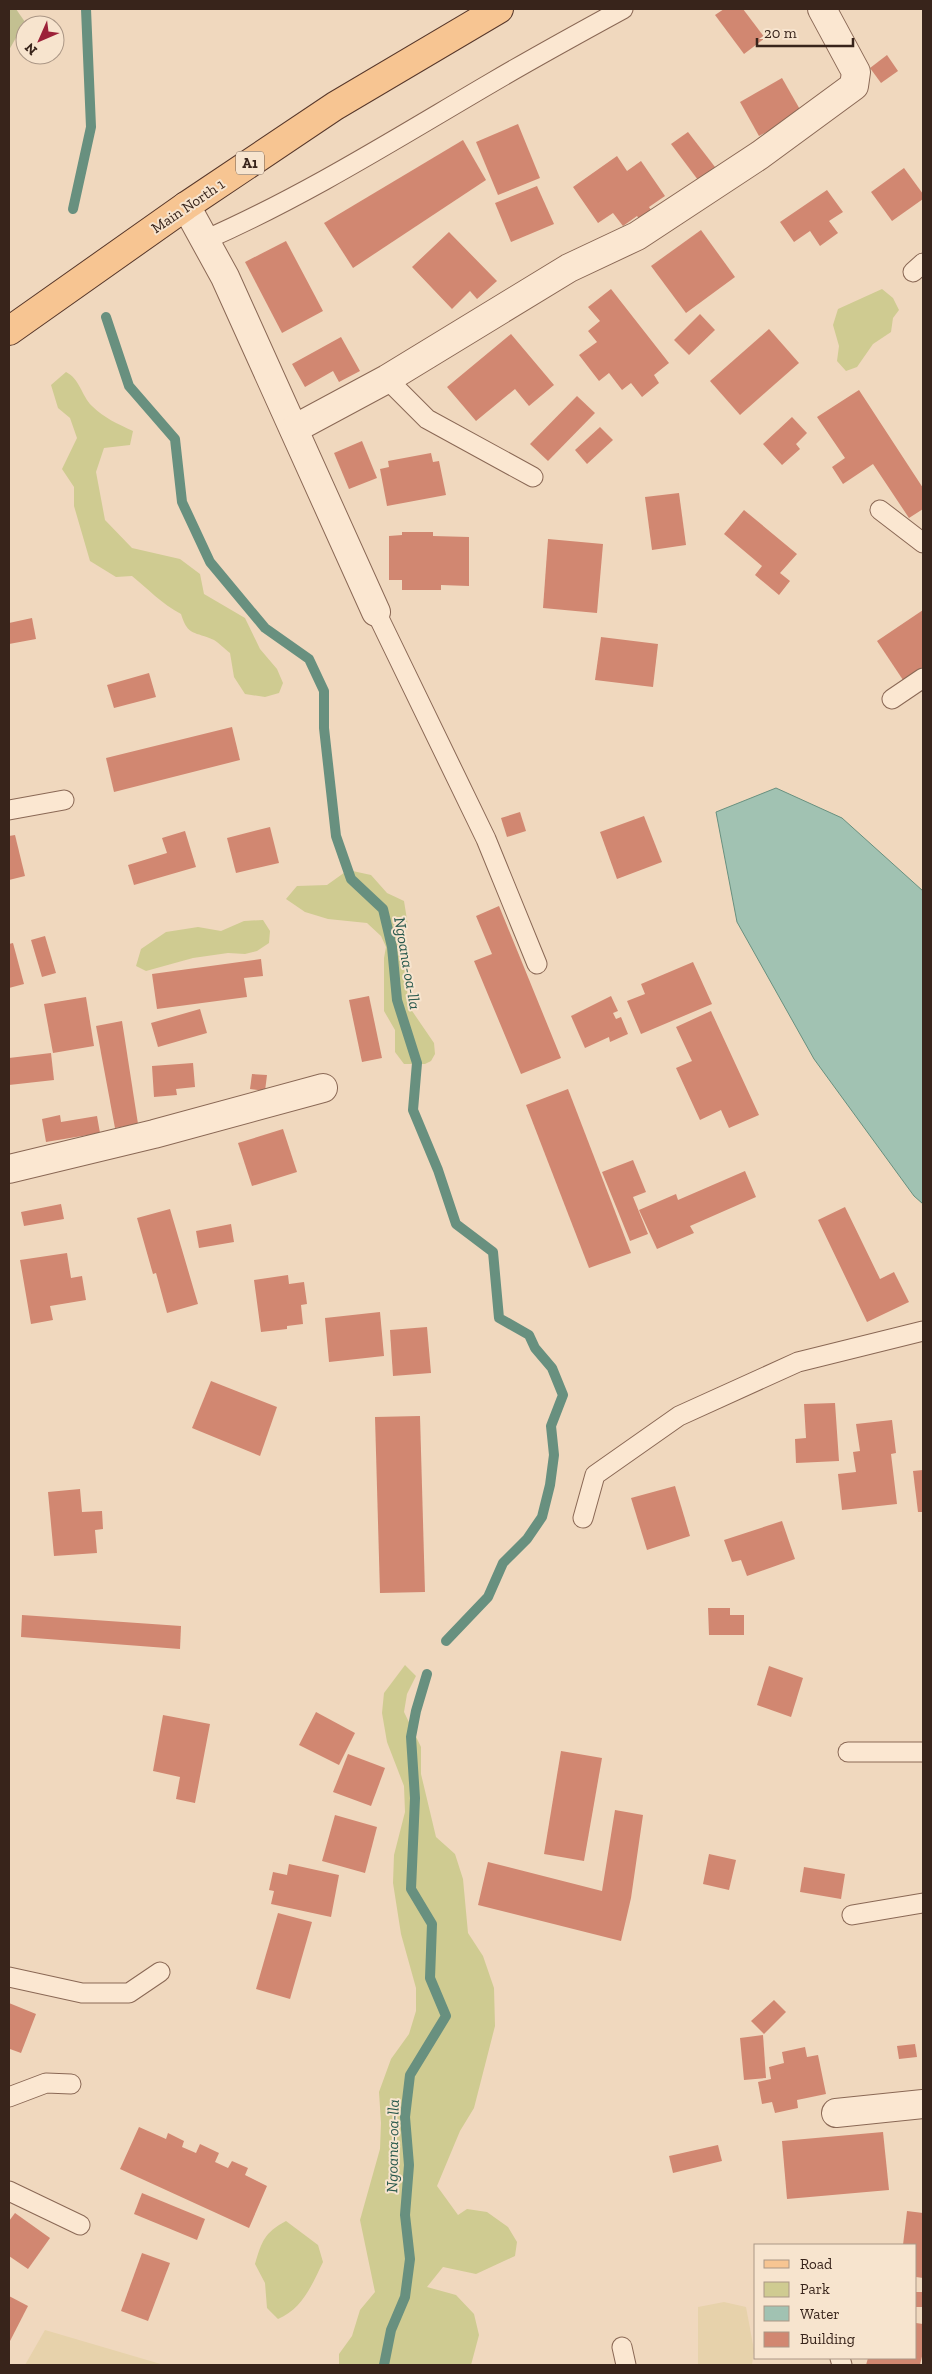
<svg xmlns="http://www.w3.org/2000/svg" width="932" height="2374" viewBox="0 0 932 2374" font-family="'Zilla Slab',serif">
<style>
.farmland{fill:#e7d2ab}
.green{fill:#cfcb91}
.cemetery{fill:#c3c091}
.water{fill:#a1c2b2;stroke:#68907f}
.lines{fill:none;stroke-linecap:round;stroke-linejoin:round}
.stream{stroke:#68907f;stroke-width:10}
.building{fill:#d18771}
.service-casing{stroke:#8a6855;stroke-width:21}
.minor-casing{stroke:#8a6855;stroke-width:30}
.primary-casing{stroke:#57372a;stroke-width:30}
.service{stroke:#fbe7d1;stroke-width:19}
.minor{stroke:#fbe7d1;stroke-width:28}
.primary{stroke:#f7c592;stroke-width:28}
.labels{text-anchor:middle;stroke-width:4;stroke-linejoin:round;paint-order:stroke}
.shield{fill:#f7e4ce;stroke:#715e51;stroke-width:1}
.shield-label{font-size:14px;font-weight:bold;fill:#38241b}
.street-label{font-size:15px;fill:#38241b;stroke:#f7e4ce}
.water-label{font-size:16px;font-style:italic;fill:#29594d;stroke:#f7e4ce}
</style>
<rect width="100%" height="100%" fill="#f0d8be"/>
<g class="farmland">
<path d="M 724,2302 L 746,2307 L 754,2350 L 752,2365 L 698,2365 L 698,2307 Z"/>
<path d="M 45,2330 L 164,2365 L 25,2365 Z"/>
</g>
<g class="green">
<path d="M 882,289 L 893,298 L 899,310 L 893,318 L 891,332 L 873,344 L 857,367 L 846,371 L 837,361 L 839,346 L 833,325 L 838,309 Z"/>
<path d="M 66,372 C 80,379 81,395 92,406 C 104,418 118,424 133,431 L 130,445 L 104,448 L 96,472 L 105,520 L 132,548 L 180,559 L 200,574 L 204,594 L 245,618 L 260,649 L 277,669 L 283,683 L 279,693 L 265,697 L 245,694 L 234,677 L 230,653 C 225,649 219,643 214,640 C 195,631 188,637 181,614 C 162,604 148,589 132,576 L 116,577 L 90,561 L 74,506 L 74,487 L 62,469 L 77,438 L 70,418 L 58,408 L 51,385 Z"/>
<path d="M 348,870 L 371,875 L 387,893 L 404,901 L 408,926 L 399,939 L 398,947 L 405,964 L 408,1005 L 434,1043 L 435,1054 L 431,1061 L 425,1064 L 404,1064 L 395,1052 L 395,1030 L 384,1011 L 384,958 L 386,947 L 381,936 L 367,923 L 328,919 L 305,912 L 286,899 L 297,886 L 327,885 Z"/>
<path d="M 263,920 L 270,931 L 269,943 L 257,951 L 245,954 L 228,953 L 193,958 L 146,971 L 136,966 L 141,949 L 166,932 L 198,927 L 221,931 L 244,921 Z"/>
<path d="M 405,1665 L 416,1676 L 407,1694 L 404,1712 L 421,1747 L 421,1774 L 436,1837 L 455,1854 L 463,1879 L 468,1933 L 483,1956 L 494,1988 L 495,2026 L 474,2108 L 460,2131 L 437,2186 L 458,2215 L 467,2209 L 487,2212 L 508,2227 L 517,2242 L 515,2256 L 476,2274 L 443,2267 L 427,2287 L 456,2295 L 474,2314 L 479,2335 L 471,2365 L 339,2365 L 339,2354 L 352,2336 L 360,2310 L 375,2292 L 360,2220 L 380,2149 L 381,2123 L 379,2092 L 391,2059 L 409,2034 L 416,2011 L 416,1988 L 401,1934 L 393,1883 L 394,1855 L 405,1812 L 404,1786 L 387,1742 L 382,1713 L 384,1693 Z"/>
<path d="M 286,2221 L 318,2245 L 323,2262 C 312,2285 302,2309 278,2319 L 267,2308 L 265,2283 L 255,2264 C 262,2241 264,2233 286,2221 Z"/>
</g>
<path class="cemetery" d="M 9,9 L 16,9 L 25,22 L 9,50 Z"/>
<path class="water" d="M 776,788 L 842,818 L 923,891 L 923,1204 L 914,1196 L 814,1059 L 737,922 L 716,812 Z"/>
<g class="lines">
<g class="stream">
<path d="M 73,209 L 91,127 L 86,9"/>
<path d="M 106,317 L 129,386 L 175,439 L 182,502 L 210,562 L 265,628 L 309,659 L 324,691 L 324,728 L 336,836 L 351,879 L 383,909 L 392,947 L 397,1000 L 417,1063 L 413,1110 L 438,1170 L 456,1224 L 493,1252 L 499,1318 L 529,1335 L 535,1348 L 552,1368 L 563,1395 L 551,1426 L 554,1455 L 550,1485 L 542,1517 L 527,1539 L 503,1563 L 488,1597 L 446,1641"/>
<path d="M 384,2365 L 391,2330 L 405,2297 L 410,2259 L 405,2215 L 409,2165 L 405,2117 L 410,2075 L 446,2016 L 430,1978 L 432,1924 L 411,1889 L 415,1798 L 411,1737 L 416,1711 L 427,1674"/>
</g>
</g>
<g class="building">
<path d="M 724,9 L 743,9 L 765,38 L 744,54 L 715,15 Z"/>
<path d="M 887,55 L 898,71 L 881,83 L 870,68 Z"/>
<path d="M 782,78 L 802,113 L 759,136 L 740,102 Z"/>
<path d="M 518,124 L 540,178 L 498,195 L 476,142 Z"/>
<path d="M 688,132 L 715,167 L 698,180 L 671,144 Z"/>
<path d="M 463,140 L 486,180 L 353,268 L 324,223 Z"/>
<path d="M 617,156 L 627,171 L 641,161 L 665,196 L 649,207 L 653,213 L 641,221 L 637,216 L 623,226 L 613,213 L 598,223 L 573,187 Z"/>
<path d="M 904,168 L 923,194 L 923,199 L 892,221 L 871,192 Z"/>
<path d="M 537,186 L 554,224 L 511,242 L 495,203 Z"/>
<path d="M 827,190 L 843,212 L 829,221 L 838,233 L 820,246 L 810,231 L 794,242 L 780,222 Z"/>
<path d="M 701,230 L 735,277 L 686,313 L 651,266 Z"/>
<path d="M 449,232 L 497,281 L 477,299 L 470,291 L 452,309 L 412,267 Z"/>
<path d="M 286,241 L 323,311 L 282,333 L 245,262 Z"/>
<path d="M 611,289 L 669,363 L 654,375 L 659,383 L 642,397 L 631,383 L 622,390 L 609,373 L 599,381 L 579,355 L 597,342 L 588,331 L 600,321 L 588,307 Z"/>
<path d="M 700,314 L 715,330 L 689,355 L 674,340 Z"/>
<path d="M 769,329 L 799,363 L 740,415 L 710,381 Z"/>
<path d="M 511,334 L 554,385 L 529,406 L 515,389 L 476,421 L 447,387 Z"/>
<path d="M 341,337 L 360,371 L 339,382 L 333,371 L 305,387 L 292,364 Z"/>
<path d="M 859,390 L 923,488 L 923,509 L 909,518 L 873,464 L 843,484 L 832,467 L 845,458 L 817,417 Z"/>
<path d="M 577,396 L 595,413 L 548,461 L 530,444 Z"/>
<path d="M 792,417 L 807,433 L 796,444 L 800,449 L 782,465 L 763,444 Z"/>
<path d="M 600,427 L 613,440 L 587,464 L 575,450 Z"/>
<path d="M 362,441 L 377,478 L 349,489 L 334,453 Z"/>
<path d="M 431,453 L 433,462 L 439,461 L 446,495 L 387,506 L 380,469 L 389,467 L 388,461 Z"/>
<path d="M 679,493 L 686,545 L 652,550 L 645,497 Z"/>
<path d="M 744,510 L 797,554 L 780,573 L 790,581 L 779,595 L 755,575 L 762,566 L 724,534 Z"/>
<path d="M 402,532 L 433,532 L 433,536 L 469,537 L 469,586 L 441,585 L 441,590 L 402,590 L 402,580 L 389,580 L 389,536 L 402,535 Z"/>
<path d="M 548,539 L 603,544 L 597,613 L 543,608 Z"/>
<path d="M 923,610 L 923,667 L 903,680 L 877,641 Z"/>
<path d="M 32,618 L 36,639 L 9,644 L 9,623 Z"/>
<path d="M 601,637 L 658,644 L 653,687 L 595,680 Z"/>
<path d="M 149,673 L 156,697 L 114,708 L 107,685 Z"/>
<path d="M 232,727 L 240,760 L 114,792 L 106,758 Z"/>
<path d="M 520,812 L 526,831 L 507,837 L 501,818 Z"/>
<path d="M 644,816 L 662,862 L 617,879 L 600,832 Z"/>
<path d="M 270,827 L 279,863 L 236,873 L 227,838 Z"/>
<path d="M 185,831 L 196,867 L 134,885 L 128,865 L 167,853 L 162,838 Z"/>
<path d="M 15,835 L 25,876 L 9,880 L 9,836 Z"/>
<path d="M 499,906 L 561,1058 L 521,1074 L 474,961 L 492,954 L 476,916 Z"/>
<path d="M 45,936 L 56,973 L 42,977 L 31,940 Z"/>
<path d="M 13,943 L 24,984 L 9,988 L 9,944 Z"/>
<path d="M 261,959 L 263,976 L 244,978 L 247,997 L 157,1009 L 152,974 Z"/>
<path d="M 693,962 L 712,1004 L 641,1034 L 627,1001 L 645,994 L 641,984 Z"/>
<path d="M 369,996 L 382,1058 L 362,1062 L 349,1000 Z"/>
<path d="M 611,996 L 618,1011 L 613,1013 L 616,1019 L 621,1017 L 628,1034 L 610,1042 L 609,1037 L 585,1048 L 571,1016 Z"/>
<path d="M 86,997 L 94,1046 L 53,1053 L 44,1004 Z"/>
<path d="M 200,1009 L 207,1033 L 158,1047 L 151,1023 Z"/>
<path d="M 711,1011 L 759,1115 L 729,1128 L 721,1110 L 700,1120 L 676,1068 L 692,1061 L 676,1027 Z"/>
<path d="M 122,1021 L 138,1124 L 115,1128 L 96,1026 Z"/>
<path d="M 51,1053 L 54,1080 L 9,1085 L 9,1058 Z"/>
<path d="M 193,1063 L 195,1087 L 176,1089 L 177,1095 L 154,1097 L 152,1066 Z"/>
<path d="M 252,1074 L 267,1075 L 265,1091 L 250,1089 Z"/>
<path d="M 568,1089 L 631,1253 L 589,1268 L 526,1105 Z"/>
<path d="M 60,1115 L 61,1122 L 97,1116 L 100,1133 L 46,1142 L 42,1119 Z"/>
<path d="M 283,1129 L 297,1172 L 252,1186 L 238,1143 Z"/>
<path d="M 633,1160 L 646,1192 L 633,1197 L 648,1234 L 630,1241 L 602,1172 Z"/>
<path d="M 745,1171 L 756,1197 L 690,1226 L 694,1233 L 657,1249 L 639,1210 L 676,1194 L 678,1200 Z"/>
<path d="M 61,1204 L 64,1219 L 24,1226 L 21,1212 Z"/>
<path d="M 845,1207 L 880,1279 L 894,1272 L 909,1302 L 867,1322 L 818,1220 Z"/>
<path d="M 170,1209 L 198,1304 L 167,1313 L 156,1273 L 153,1274 L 137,1218 Z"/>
<path d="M 231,1224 L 234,1242 L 199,1248 L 196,1231 Z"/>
<path d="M 67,1253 L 71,1278 L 82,1276 L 86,1300 L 50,1306 L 53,1320 L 31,1324 L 20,1260 Z"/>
<path d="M 288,1275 L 289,1284 L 304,1282 L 307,1304 L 301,1305 L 303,1324 L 287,1326 L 287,1329 L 261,1332 L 254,1280 Z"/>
<path d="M 380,1312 L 384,1356 L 329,1362 L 325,1318 Z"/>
<path d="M 427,1327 L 431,1373 L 393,1376 L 390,1330 Z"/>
<path d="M 211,1381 L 277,1407 L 260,1456 L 192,1428 Z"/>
<path d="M 835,1403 L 839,1461 L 796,1463 L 795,1439 L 806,1438 L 804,1404 Z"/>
<path d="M 420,1416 L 425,1592 L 380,1593 L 375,1417 Z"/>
<path d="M 892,1420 L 896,1453 L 891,1454 L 897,1504 L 842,1510 L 838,1474 L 856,1472 L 853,1452 L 860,1451 L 856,1424 Z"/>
<path d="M 923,1470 L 923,1512 L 918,1512 L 913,1471 Z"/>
<path d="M 675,1486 L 690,1536 L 647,1550 L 631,1498 Z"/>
<path d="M 80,1489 L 82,1512 L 102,1511 L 103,1529 L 95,1530 L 97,1553 L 54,1556 L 48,1492 Z"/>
<path d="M 782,1521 L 795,1559 L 747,1576 L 741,1560 L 732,1562 L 724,1540 Z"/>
<path d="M 708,1608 L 730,1608 L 730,1615 L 744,1615 L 744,1635 L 709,1635 Z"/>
<path d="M 22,1615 L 181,1626 L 180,1649 L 21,1637 Z"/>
<path d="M 769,1666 L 803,1678 L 791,1717 L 757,1705 Z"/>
<path d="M 316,1712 L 355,1733 L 339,1765 L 299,1745 Z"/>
<path d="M 163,1715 L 210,1724 L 195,1803 L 176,1799 L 180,1777 L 153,1771 Z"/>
<path d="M 561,1751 L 602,1758 L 584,1861 L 544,1854 Z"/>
<path d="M 348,1754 L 385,1768 L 371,1806 L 333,1792 Z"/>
<path d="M 615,1810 L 643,1815 L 631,1898 L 621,1941 L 478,1905 L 488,1862 L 602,1891 Z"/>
<path d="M 335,1815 L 377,1827 L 365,1873 L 322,1861 Z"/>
<path d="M 709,1854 L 736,1860 L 729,1890 L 703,1884 Z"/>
<path d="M 289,1864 L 339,1875 L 331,1917 L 271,1904 L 274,1891 L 269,1890 L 273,1872 L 287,1875 Z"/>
<path d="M 804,1867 L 845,1874 L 841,1899 L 800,1892 Z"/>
<path d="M 278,1913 L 312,1922 L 290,1999 L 256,1989 Z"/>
<path d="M 774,2000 L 786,2012 L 764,2034 L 751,2021 Z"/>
<path d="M 9,2003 L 36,2014 L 21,2053 L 10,2049 L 9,2053 Z"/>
<path d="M 763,2035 L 766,2078 L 744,2080 L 740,2038 Z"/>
<path d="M 915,2044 L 917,2057 L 899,2059 L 897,2046 Z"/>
<path d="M 805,2047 L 807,2057 L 818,2055 L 826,2094 L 797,2100 L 798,2108 L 775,2113 L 772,2102 L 762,2104 L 758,2082 L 771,2079 L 769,2067 L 784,2063 L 782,2052 Z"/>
<path d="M 139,2127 L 166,2139 L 168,2133 L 184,2141 L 182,2147 L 196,2153 L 200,2144 L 219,2153 L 215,2162 L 228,2168 L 232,2161 L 248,2168 L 245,2175 L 267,2186 L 249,2228 L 120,2169 Z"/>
<path d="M 883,2132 L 889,2190 L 787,2199 L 782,2141 Z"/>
<path d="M 718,2145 L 722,2161 L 673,2173 L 669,2156 Z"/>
<path d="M 142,2193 L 205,2219 L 197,2240 L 134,2214 Z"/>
<path d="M 907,2211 L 923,2213 L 923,2278 L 916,2277 L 916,2245 L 903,2245 Z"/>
<path d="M 15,2213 L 50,2238 L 28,2269 L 9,2256 L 9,2221 Z"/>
<path d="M 142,2253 L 170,2263 L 148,2321 L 121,2311 Z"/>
<rect x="916" y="2292" width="7" height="15"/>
<path d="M 9,2296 L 28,2306 L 9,2343 Z"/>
<path d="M 916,2323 L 923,2324 L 923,2352 L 920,2365 L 866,2365 L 868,2358 L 916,2358 Z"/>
</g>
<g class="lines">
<defs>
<g id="service">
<path d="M 205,240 C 305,196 397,138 491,83 C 535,57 579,33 623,9"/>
<path d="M 913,272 L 923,263"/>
<path d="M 387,379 L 427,419 L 533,477"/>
<path d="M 880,510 L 923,543"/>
<path d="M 376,612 L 486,839 L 537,964"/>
<path d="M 892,699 L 923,678"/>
<path d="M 9,810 L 64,800"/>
<path d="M 583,1518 L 595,1475 L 679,1416 L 798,1362 L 923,1331"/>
<path d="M 848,1752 L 923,1752"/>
<path d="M 852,1915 L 923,1903"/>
<path d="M 9,1977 L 82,1993 L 129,1993 L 160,1972"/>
<path d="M 9,2097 L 46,2083 L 71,2084"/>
<path d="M 9,2191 L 80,2225"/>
<path d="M 622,2347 L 626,2365"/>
<path d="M 840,2358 L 842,2365"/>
</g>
<g id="minor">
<path d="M 186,206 L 225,277 L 376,612"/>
<path d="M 294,429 L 387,379 L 569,268 L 637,236 L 760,155 L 854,86 L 856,72 L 822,9"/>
<path d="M 9,1169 L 154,1134 L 323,1088"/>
<path d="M 836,2113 L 923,2104"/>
</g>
<path id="primary" d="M 9,331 L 186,206 L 335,106 L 499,9"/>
</defs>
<use href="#service" class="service-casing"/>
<use href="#minor" class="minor-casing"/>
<use href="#primary" class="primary-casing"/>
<use href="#service" class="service"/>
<use href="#minor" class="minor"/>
<use href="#primary" class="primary"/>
</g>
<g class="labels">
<rect class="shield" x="236" y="151.5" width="28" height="23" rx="4"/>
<g class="shield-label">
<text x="250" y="168">A1</text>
</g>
<g class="street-label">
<text transform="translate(188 206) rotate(-34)" y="5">Main North 1</text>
</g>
<g class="water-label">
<text transform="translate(408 963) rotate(80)" y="6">Ngoana-oa-lla</text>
<text transform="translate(392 2146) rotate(-89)" y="6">Ngoana-oa-lla</text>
</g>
</g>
<rect width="932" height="2374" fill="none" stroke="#38241b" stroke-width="20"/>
<rect x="754" y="2244" width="162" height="115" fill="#f7e4ce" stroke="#ab9786"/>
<rect x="764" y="2260" width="25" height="8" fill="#f7c592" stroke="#ab9786"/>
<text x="800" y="2269" font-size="15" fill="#38241b">Road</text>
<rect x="764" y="2282" width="25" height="15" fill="#cfcb91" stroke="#ab9786"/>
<text x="800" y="2294" font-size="15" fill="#38241b">Park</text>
<rect x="764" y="2306" width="25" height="15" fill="#a1c2b2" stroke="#ab9786"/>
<text x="800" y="2319" font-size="15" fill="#38241b">Water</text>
<rect x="764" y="2332" width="25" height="15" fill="#d18771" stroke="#ab9786"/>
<text x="800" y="2344" font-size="15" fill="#38241b">Building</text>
<g transform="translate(40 40) rotate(225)"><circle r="24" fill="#f7e4ce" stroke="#ab9786"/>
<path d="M0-4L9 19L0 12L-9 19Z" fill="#9c2239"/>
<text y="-8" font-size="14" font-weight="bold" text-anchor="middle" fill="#38241b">N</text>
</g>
<path d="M757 38v8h96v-8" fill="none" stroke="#38241b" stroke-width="2.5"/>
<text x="764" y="38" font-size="15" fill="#38241b" stroke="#f7e4ce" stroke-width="4" paint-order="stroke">20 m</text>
</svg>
